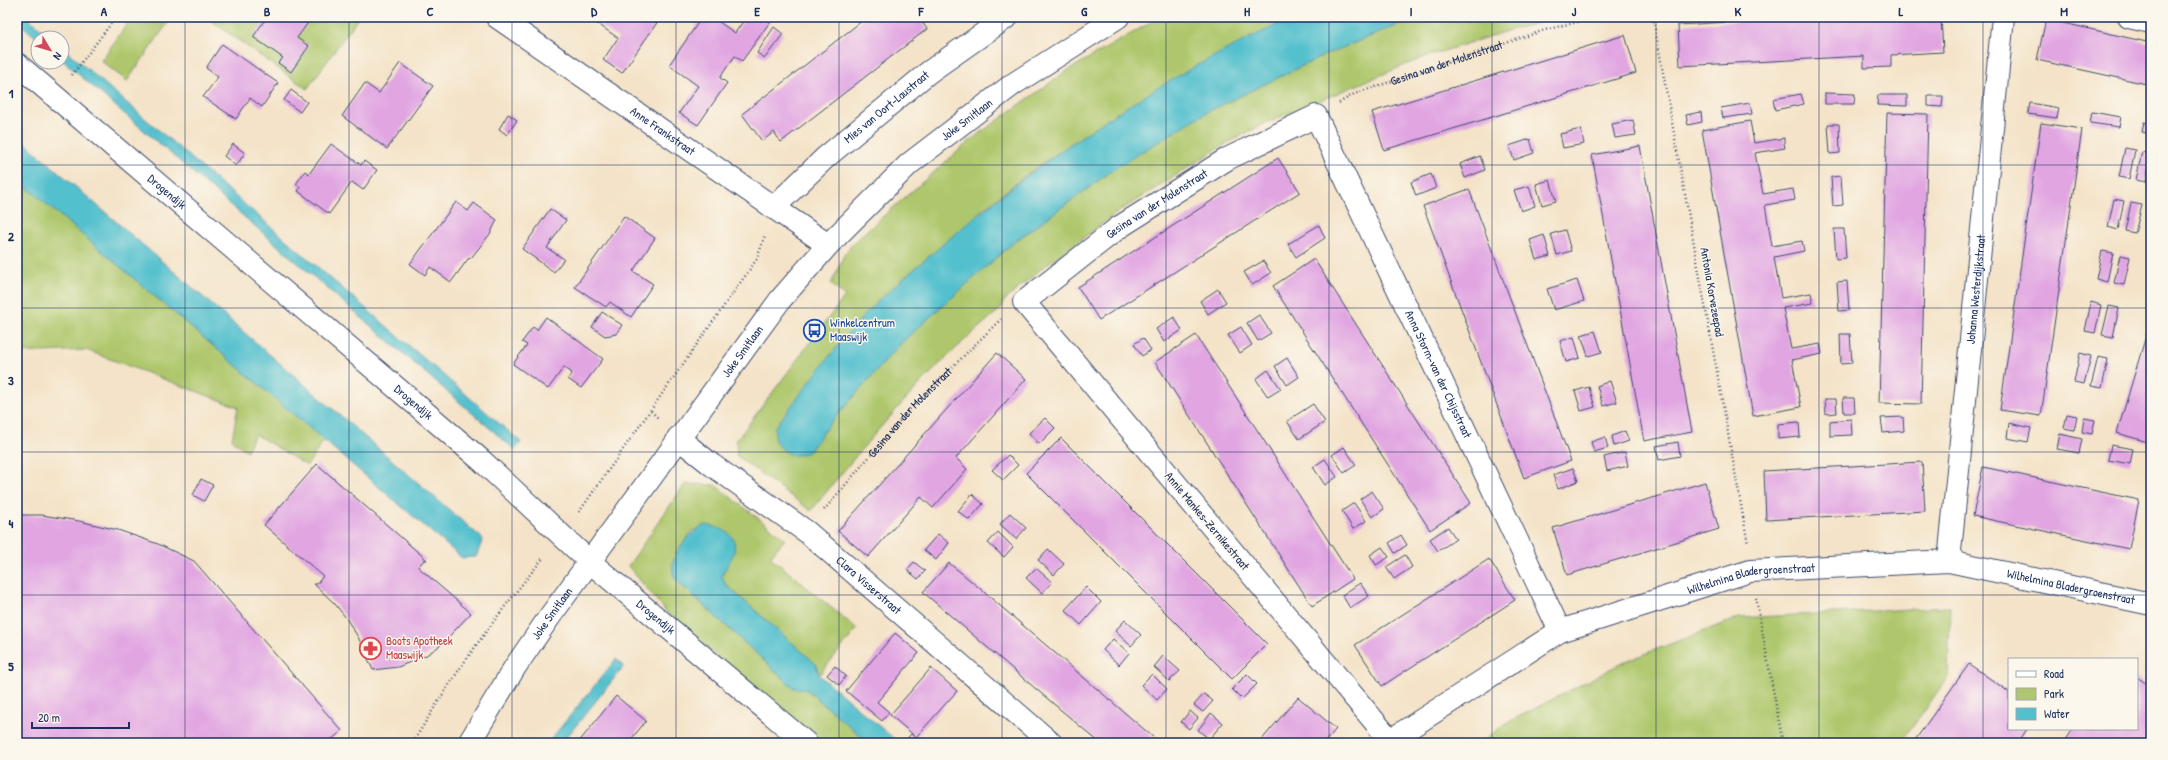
<svg xmlns="http://www.w3.org/2000/svg" width="2168" height="760" viewBox="0 0 2168 760" font-family="'Patrick Hand',sans-serif">
<style>
.green{fill:#aec76c;stroke:#647b65}
.water{fill:#53c0cd;stroke:#377896}
.building{fill:#e1a6e2}
.lines{fill:none;stroke-linecap:round;stroke-linejoin:round}
.street-casing{stroke:#3c4a6e;stroke-width:24}
.secondary-casing{stroke:#3c4a6e;stroke-width:24}
.path{stroke:#3c4a6e;stroke-width:2.5;stroke-dasharray:1 3;stroke-linecap:butt}
.street{stroke:#fff;stroke-width:22}
.secondary{stroke:#fff;stroke-width:22}
.grid{fill:none;stroke:#1b2f5e;stroke-width:1;stroke-opacity:0.55}
.labels{text-anchor:middle;stroke-width:3;stroke-linejoin:round;paint-order:stroke}
.street-label{font-size:12px;fill:#1b2f5e;stroke:#fbf7ec}
.transit-label{font-size:12px;fill:#164399;stroke:#fbf7ec;text-anchor:start}
.health-label{font-size:12px;fill:#be3a42;stroke:#fbf7ec;text-anchor:start}
.neatline{fill:none;stroke:#1b2f5e;stroke-width:1.5}
.grid-label{font-size:13px;text-anchor:middle;font-weight:bold;fill:#1b2f5e}
</style>
<rect width="100%" height="100%" fill="#fbf7ec"/>
<filter id="ink" filterUnits="userSpaceOnUse"><feTurbulence type="fractalNoise" baseFrequency=".025" numOctaves="2"/><feDisplacementMap in="SourceGraphic" scale="8" xChannelSelector="R" yChannelSelector="G"/><feConvolveMatrix kernelMatrix="1 2 1 2 8 2 1 2 1" color-interpolation-filters="sRGB"/></filter>
<filter id="wash" filterUnits="userSpaceOnUse"><feTurbulence type="fractalNoise" baseFrequency=".012" numOctaves="4" result="noise"/><feDisplacementMap in="SourceGraphic" scale="16" xChannelSelector="R" yChannelSelector="G"/><feGaussianBlur stdDeviation="0.9" result="paint"/><feColorMatrix in="noise" values="0 0 0 0 0 0 0 0 0 0 0 0 0 0 0 0 0 1.4 0 .05"/><feComposite in="paint" operator="in"/></filter>
<g filter="url(#wash)">
<rect width="100%" height="100%" fill="#f4e3c8"/>
<g class="green">
<path d="M 132,17 L 172,17 L 127,81 L 101,61 Z"/>
<path d="M 206,17 L 359,17 L 307,89 Z"/>
<path d="M 1160,17 L 1295,17 L 1192,68 L 1087,133 L 1034,169 L 979,212 L 794,403 L 775,427 L 809,452 L 827,427 L 902,342 L 1014,242 L 1117,167 L 1205,113 L 1327,54 L 1418,17 L 1562,17 L 1510,30 L 1422,58 L 1263,124 L 1222,146 L 1121,210 L 1042,268 L 1003,302 L 1002,308 C 930,366 869,439 811,511 L 737,456 L 736,441 L 845,296 L 831,284 L 845,253 L 856,240 L 972,139 L 1065,72 Z"/>
<path d="M 17,179 L 324,440 L 307,466 L 255,434 L 247,451 L 232,440 L 238,407 L 86,350 L 17,353 Z"/>
<path d="M 685,484 L 715,485 L 785,539 L 770,557 L 857,629 L 819,675 L 816,664 L 725,584 L 722,576 L 726,567 L 693,530 C 682,545 665,562 676,580 L 794,688 L 806,689 L 869,743 L 817,743 L 669,615 L 628,566 Z"/>
<path d="M 1950,607 L 1948,677 L 1901,743 L 1481,743 L 1505,724 L 1626,661 L 1738,618 Z"/>
</g>
<g class="water">
<path d="M 17,17 L 27,17 L 52,38 L 38,39 L 17,21 Z"/>
<path d="M 1295,17 L 1418,17 L 1327,54 L 1205,113 L 1117,167 L 1014,242 L 902,342 L 827,427 L 809,452 L 793,456 L 783,450 L 775,441 L 775,427 C 808,385 839,340 877,302 C 895,285 914,269 933,253 C 1041,157 1163,75 1295,17 Z"/>
<path d="M 62,47 L 521,442 L 515,450 L 62,60 Z"/>
<path d="M 17,136 L 483,539 L 476,557 L 462,558 L 17,179 Z"/>
<path d="M 705,525 C 722,527 742,535 732,557 C 729,563 725,569 722,576 L 725,584 L 816,664 L 819,675 L 899,743 L 869,743 L 806,689 L 794,688 L 676,580 C 664,560 687,534 705,525 Z"/>
<path d="M 616,659 L 624,666 L 562,743 L 548,743 Z"/>
</g>
<g id="blocks">
<g class="building">
<path d="M 267,17 L 312,17 L 297,38 L 309,46 L 291,72 L 278,63 L 283,58 L 253,37 Z"/>
<path d="M 588,17 L 661,17 L 622,73 L 603,60 L 618,38 Z"/>
<path d="M 702,17 L 712,17 L 735,33 L 746,17 L 769,17 L 772,19 L 742,61 L 735,56 L 727,67 L 720,78 L 727,83 L 698,125 L 679,113 L 698,86 L 669,65 Z"/>
<path d="M 867,17 L 923,17 L 920,19 L 927,29 L 781,142 L 774,132 L 762,141 L 742,114 Z"/>
<path d="M 1816,17 L 1941,17 L 1943,52 L 1891,55 L 1891,67 L 1864,68 L 1864,56 L 1680,66 L 1678,25 Z"/>
<path d="M 2046,19 L 2151,43 L 2151,85 L 2037,60 Z"/>
<path d="M 774,27 L 783,34 L 765,58 L 757,53 Z"/>
<path d="M 1625,35 L 1636,73 L 1384,150 L 1372,112 Z"/>
<path d="M 222,44 L 278,83 L 262,107 L 250,98 L 236,119 L 203,97 L 218,77 L 206,68 Z"/>
<path d="M 400,63 L 433,86 L 387,149 L 342,116 L 365,83 L 379,93 Z"/>
<path d="M 291,90 L 307,102 L 300,112 L 284,100 Z"/>
<path d="M 1825,93 L 1855,94 L 1854,104 L 1825,104 Z"/>
<path d="M 1801,94 L 1804,104 L 1775,110 L 1773,99 Z"/>
<path d="M 1878,95 L 1907,95 L 1907,106 L 1877,105 Z"/>
<path d="M 1928,96 L 1943,96 L 1942,107 L 1928,106 Z"/>
<path d="M 1750,103 L 1752,114 L 1723,118 L 1721,108 Z"/>
<path d="M 2030,103 L 2059,108 L 2057,118 L 2028,114 Z"/>
<path d="M 1701,112 L 1702,122 L 1688,125 L 1686,115 Z"/>
<path d="M 2092,112 L 2121,117 L 2119,127 L 2090,123 Z"/>
<path d="M 1887,113 L 1928,114 L 1921,404 L 1879,403 Z"/>
<path d="M 508,114 L 517,120 L 507,135 L 499,129 Z"/>
<path d="M 1633,120 L 1636,135 L 1615,138 L 1612,124 Z"/>
<path d="M 1750,121 L 1754,143 L 1784,138 L 1784,143 L 1785,148 L 1755,153 L 1763,194 L 1793,189 L 1795,200 L 1765,205 L 1772,246 L 1802,241 L 1804,251 L 1774,257 L 1781,298 L 1811,293 L 1813,303 L 1783,308 L 1791,349 L 1820,344 L 1822,354 L 1792,360 L 1801,407 L 1753,416 L 1702,130 Z"/>
<path d="M 2144,122 L 2151,124 L 2151,134 L 2142,132 Z"/>
<path d="M 2041,123 L 2082,129 L 2041,416 L 2000,410 Z"/>
<path d="M 1828,124 L 1839,124 L 1840,153 L 1830,154 Z"/>
<path d="M 1581,129 L 1584,144 L 1563,148 L 1560,134 Z"/>
<path d="M 1530,139 L 1534,153 L 1514,160 L 1509,146 Z"/>
<path d="M 233,144 L 245,153 L 236,166 L 224,156 Z"/>
<path d="M 331,144 L 361,165 L 364,161 L 377,170 L 363,190 L 352,182 L 329,214 L 298,191 L 300,187 L 296,184 L 305,171 L 309,174 Z"/>
<path d="M 1640,146 L 1692,432 L 1644,441 L 1592,155 Z"/>
<path d="M 2125,148 L 2135,150 L 2129,179 L 2119,177 Z"/>
<path d="M 2142,152 L 2151,154 L 2146,182 L 2136,180 Z"/>
<path d="M 1480,156 L 1485,170 L 1465,178 L 1460,164 Z"/>
<path d="M 1278,158 L 1300,192 L 1099,320 L 1078,287 Z"/>
<path d="M 1431,174 L 1436,188 L 1416,196 L 1411,182 Z"/>
<path d="M 1841,176 L 1843,205 L 1833,206 L 1831,177 Z"/>
<path d="M 1550,180 L 1556,201 L 1542,205 L 1536,184 Z"/>
<path d="M 1529,186 L 1535,206 L 1521,211 L 1514,190 Z"/>
<path d="M 1469,189 L 1571,461 L 1524,478 L 1423,206 Z"/>
<path d="M 2114,199 L 2124,201 L 2118,230 L 2108,227 Z"/>
<path d="M 456,202 L 468,211 L 474,203 L 497,220 L 490,234 L 471,258 L 468,259 L 451,282 L 430,267 L 425,275 L 410,264 Z"/>
<path d="M 2131,203 L 2142,205 L 2135,233 L 2125,231 Z"/>
<path d="M 550,209 L 566,220 L 547,248 L 564,259 L 554,272 L 522,249 Z"/>
<path d="M 624,216 L 655,238 L 633,271 L 653,284 L 631,317 L 610,302 L 606,307 L 575,287 Z"/>
<path d="M 1319,225 L 1325,238 L 1296,257 L 1288,244 Z"/>
<path d="M 1834,229 L 1844,229 L 1846,258 L 1836,259 Z"/>
<path d="M 1565,230 L 1571,251 L 1557,255 L 1551,234 Z"/>
<path d="M 1544,235 L 1550,256 L 1536,260 L 1530,240 Z"/>
<path d="M 2102,251 L 2113,253 L 2107,282 L 2096,279 Z"/>
<path d="M 2120,255 L 2130,257 L 2124,285 L 2114,283 Z"/>
<path d="M 1314,259 L 1471,503 L 1430,530 L 1273,286 Z"/>
<path d="M 1263,261 L 1271,273 L 1252,285 L 1244,272 Z"/>
<path d="M 1577,280 L 1584,301 L 1554,310 L 1547,289 Z"/>
<path d="M 1847,281 L 1849,310 L 1839,311 L 1837,282 Z"/>
<path d="M 1218,289 L 1226,302 L 1208,314 L 1200,301 Z"/>
<path d="M 2091,302 L 2101,305 L 2095,333 L 2085,331 Z"/>
<path d="M 2109,306 L 2119,308 L 2113,337 L 2102,335 Z"/>
<path d="M 602,312 L 622,325 L 616,334 L 605,336 L 592,327 Z"/>
<path d="M 1259,315 L 1271,333 L 1258,341 L 1247,323 Z"/>
<path d="M 546,317 L 603,359 L 581,388 L 568,379 L 572,373 L 564,367 L 548,389 L 513,364 L 527,345 L 522,342 L 533,327 L 537,330 Z"/>
<path d="M 1174,317 L 1182,330 L 1164,342 L 1156,329 Z"/>
<path d="M 2151,319 L 2151,443 L 2117,433 Z"/>
<path d="M 1241,327 L 1252,345 L 1240,353 L 1228,335 Z"/>
<path d="M 1595,331 L 1602,352 L 1588,356 L 1581,335 Z"/>
<path d="M 1840,334 L 1850,334 L 1852,363 L 1841,364 Z"/>
<path d="M 1196,335 L 1353,579 L 1312,606 L 1155,362 Z"/>
<path d="M 1574,337 L 1580,358 L 1566,362 L 1560,341 Z"/>
<path d="M 1143,338 L 1151,350 L 1142,356 L 1134,344 Z"/>
<path d="M 997,353 L 1026,379 L 956,458 L 967,469 L 933,508 L 921,497 L 868,557 L 838,531 Z"/>
<path d="M 2080,353 L 2091,356 L 2084,384 L 2074,382 Z"/>
<path d="M 2098,357 L 2108,359 L 2102,388 L 2091,386 Z"/>
<path d="M 1287,358 L 1299,377 L 1287,385 L 1275,366 Z"/>
<path d="M 1268,370 L 1281,389 L 1268,397 L 1256,379 Z"/>
<path d="M 1610,381 L 1617,402 L 1603,406 L 1597,386 Z"/>
<path d="M 1589,387 L 1595,407 L 1581,411 L 1575,391 Z"/>
<path d="M 1843,398 L 1854,398 L 1855,413 L 1844,413 Z"/>
<path d="M 1825,399 L 1836,399 L 1837,413 L 1826,414 Z"/>
<path d="M 1313,404 L 1325,422 L 1299,439 L 1287,421 Z"/>
<path d="M 2067,414 L 2077,416 L 2074,430 L 2064,428 Z"/>
<path d="M 1903,417 L 1904,431 L 1883,433 L 1881,418 Z"/>
<path d="M 1045,418 L 1055,428 L 1039,444 L 1029,433 Z"/>
<path d="M 2084,418 L 2095,420 L 2092,434 L 2082,432 Z"/>
<path d="M 1851,419 L 1852,435 L 1830,436 L 1830,421 Z"/>
<path d="M 1799,422 L 1800,437 L 1778,439 L 1778,424 Z"/>
<path d="M 2009,423 L 2031,428 L 2028,442 L 2007,438 Z"/>
<path d="M 1625,431 L 1629,441 L 1614,446 L 1612,436 Z"/>
<path d="M 2060,434 L 2082,439 L 2079,453 L 2057,449 Z"/>
<path d="M 1605,437 L 1608,448 L 1594,452 L 1591,442 Z"/>
<path d="M 1061,438 L 1267,644 L 1232,679 L 1026,473 Z"/>
<path d="M 1678,442 L 1680,456 L 1659,460 L 1656,446 Z"/>
<path d="M 2111,445 L 2133,449 L 2130,464 L 2108,460 Z"/>
<path d="M 1344,447 L 1356,465 L 1344,473 L 1332,455 Z"/>
<path d="M 1625,452 L 1628,466 L 1607,471 L 1604,457 Z"/>
<path d="M 1008,455 L 1018,465 L 1003,480 L 992,470 Z"/>
<path d="M 1325,459 L 1337,477 L 1325,485 L 1313,467 Z"/>
<path d="M 1922,462 L 1925,511 L 1766,520 L 1764,471 Z"/>
<path d="M 317,464 L 427,560 L 424,560 L 418,567 L 471,613 L 441,645 L 425,656 L 398,667 L 373,670 L 358,637 L 346,618 L 335,604 L 314,584 L 317,584 L 323,576 L 264,525 Z"/>
<path d="M 1983,467 L 2139,500 L 2129,549 L 1973,516 Z"/>
<path d="M 1573,468 L 1578,481 L 1558,489 L 1553,475 Z"/>
<path d="M 201,479 L 213,485 L 204,501 L 193,495 Z"/>
<path d="M 1705,482 L 1719,529 L 1567,575 L 1553,528 Z"/>
<path d="M 1372,491 L 1384,509 L 1372,517 L 1360,499 Z"/>
<path d="M 972,494 L 983,504 L 969,520 L 958,511 Z"/>
<path d="M 1354,503 L 1366,521 L 1353,529 L 1342,511 Z"/>
<path d="M 1010,513 L 1026,528 L 1016,539 L 1000,524 Z"/>
<path d="M 17,515 L 42,515 L 79,521 L 118,530 L 158,544 L 194,561 L 342,731 L 327,743 L 17,743 Z"/>
<path d="M 1448,527 L 1456,539 L 1438,551 L 1430,539 Z"/>
<path d="M 998,532 L 1013,547 L 1004,557 L 988,543 Z"/>
<path d="M 938,534 L 949,543 L 936,560 L 924,550 Z"/>
<path d="M 1401,535 L 1407,545 L 1395,553 L 1389,543 Z"/>
<path d="M 1382,547 L 1389,557 L 1376,565 L 1370,555 Z"/>
<path d="M 1048,549 L 1064,564 L 1054,575 L 1038,560 Z"/>
<path d="M 1405,555 L 1412,567 L 1394,579 L 1386,567 Z"/>
<path d="M 1489,559 L 1515,600 L 1382,686 L 1355,645 Z"/>
<path d="M 914,562 L 925,571 L 918,579 L 907,570 Z"/>
<path d="M 949,563 L 970,580 L 1160,743 L 1100,743 L 1023,678 L 923,592 Z"/>
<path d="M 1036,568 L 1052,582 L 1042,593 L 1026,578 Z"/>
<path d="M 1360,583 L 1369,596 L 1350,608 L 1342,595 Z"/>
<path d="M 1086,587 L 1101,602 L 1081,625 L 1065,610 Z"/>
<path d="M 1125,620 L 1141,635 L 1131,646 L 1115,631 Z"/>
<path d="M 895,633 L 919,653 L 877,702 L 889,712 L 882,721 L 846,691 Z"/>
<path d="M 1113,639 L 1129,653 L 1119,665 L 1103,650 Z"/>
<path d="M 1163,656 L 1180,671 L 1169,681 L 1154,667 Z"/>
<path d="M 1969,664 L 2009,692 L 2009,729 L 2027,729 L 2018,743 L 1913,743 Z"/>
<path d="M 835,666 L 846,676 L 839,685 L 827,675 Z"/>
<path d="M 931,668 L 957,691 L 916,737 L 890,715 Z"/>
<path d="M 1152,674 L 1167,689 L 1157,700 L 1141,685 Z"/>
<path d="M 1247,674 L 1257,684 L 1242,699 L 1232,689 Z"/>
<path d="M 2137,677 L 2151,687 L 2151,743 L 2064,743 L 2073,729 L 2137,729 Z"/>
<path d="M 1204,694 L 1213,701 L 1203,712 L 1194,705 Z"/>
<path d="M 616,696 L 646,721 L 628,743 L 578,743 Z"/>
<path d="M 1298,697 L 1336,729 L 1324,743 L 1259,743 Z"/>
<path d="M 1190,711 L 1198,718 L 1189,729 L 1181,722 Z"/>
<path d="M 1211,713 L 1223,723 L 1209,739 L 1198,730 Z"/>
<path d="M 911,734 L 921,743 L 903,743 Z"/>
</g>
</g>
</g>
<g filter="url(#ink)">
<use href="#blocks" fill-opacity="0" stroke="#3c4a6e" stroke-width="1"/>
<g class="lines">
<defs>
<g id="street">
<path id="s3" d="M 497,17 L 828,245"/>
<path d="M 2129,17 L 2151,22"/>
<path id="s4" d="M 17,64 L 481,460 L 590,562 L 806,743"/>
<path id="s5" d="M 773,208 L 826,157 L 929,72 L 1007,17"/>
<path id="s6" d="M 678,438 L 712,465 L 807,532 L 1051,743"/>
<path id="s7" d="M 1949,561 L 2003,17"/>
<path id="s8" d="M 1390,740 L 1024,302 L 1118,228 L 1227,159 L 1316,116 L 1560,631"/>
<path id="s9" d="M 1386,743 L 1560,631 L 1750,571 L 1949,561 L 2151,604"/>
</g>
<g id="secondary">
<path id="s10" d="M 469,743 L 515,667 L 548,619 L 780,300 L 828,245 L 909,164 L 1012,85 L 1118,17"/>
</g>
</defs>
<use href="#street" class="street-casing"/>
<use href="#secondary" class="secondary-casing"/>
<g class="path">
<path d="M 1653,17 L 1748,544"/>
<path d="M 72,75 L 116,17"/>
<path id="s1" d="M 1339,103 L 1354,94 L 1545,30 L 1597,17"/>
<path d="M 651,411 L 659,419"/>
<path id="s2" d="M 824,510 L 910,409 L 1001,319"/>
<path d="M 579,512 L 757,259 L 765,235"/>
<path d="M 1756,598 L 1783,743"/>
<path d="M 413,743 C 451,677 496,616 544,557"/>
</g>
<use href="#street" class="street"/>
<use href="#secondary" class="secondary"/>
</g>
</g>
<path class="grid" d="M 185,17 L 185,743M 349,17 L 349,743M 512,17 L 512,743M 676,17 L 676,743M 839,17 L 839,743M 1002,17 L 1002,743M 1166,17 L 1166,743M 1329,17 L 1329,743M 1492,17 L 1492,743M 1656,17 L 1656,743M 1819,17 L 1819,743M 1983,17 L 1983,743M 17,165 L 2151,165M 17,308 L 2151,308M 17,452 L 2151,452M 17,595 L 2151,595"/>
<defs>
<symbol id="bus-ring" viewBox="-11 -11 22 22"><circle r="9.5" fill="#fbf7ec" stroke="#1a4fb4" stroke-width="1.5"/><path d="M-5-6H5V4H4V6H2V4H-2V6H-4V4H-5ZM-3.5-4V0h7V-4ZM-3.5 1.2v1.5H-2V1.2ZM2 1.2v1.5H3.5V1.2Z" fill="#1a4fb4"/></symbol>
<symbol id="pharmacy-ring" viewBox="-11 -11 22 22"><circle r="9.5" fill="#fbf7ec" stroke="#e0444e" stroke-width="1.5"/><path d="M-2-6h4v4h4v4h-4v4h-4v-4h-4v-4h4Z" fill="#e0444e"/></symbol>
</defs>
<g fill-rule="evenodd">
<use href="#bus-ring" x="802" y="318" width="25" height="25"/>
<use href="#pharmacy-ring" x="358" y="636" width="25" height="25"/>
</g>
<g class="labels">
<g class="street-label">
<text dy="4" stroke="none"><textPath href="#s1" startOffset="115">Gesina van der Molenstraat</textPath></text>
<text dy="4" stroke="none"><textPath href="#s5" startOffset="152">Mies van Oort-Laustraat</textPath></text>
<text dy="4" stroke="none"><textPath href="#s10" startOffset="802">Joke Smitlaan</textPath></text>
<text dy="4" stroke="none"><textPath href="#s3" startOffset="201">Anne Frankstraat</textPath></text>
<text dy="4" stroke="none"><textPath href="#s4" startOffset="197">Drogendijk</textPath></text>
<text dy="4" stroke="none"><textPath href="#s8" startOffset="736">Gesina van der Molenstraat</textPath></text>
<text dy="4" stroke="none"><textPath href="#s7" startOffset="273">Johanna Westerdijkstraat</textPath></text>
<text transform="translate(1712 292) rotate(80)" y="4">Antonia Korvezeepad</text>
<text dy="4" stroke="none"><textPath href="#s10" startOffset="478">Joke Smitlaan</textPath></text>
<text dy="4" stroke="none"><textPath href="#s8" startOffset="1204">Anna Storm-van der Chijsstraat</textPath></text>
<text dy="4" stroke="none"><textPath href="#s4" startOffset="521">Drogendijk</textPath></text>
<text dy="4" stroke="none"><textPath href="#s2" startOffset="130">Gesina van der Molenstraat</textPath></text>
<text transform="translate(1207 521) rotate(50)" y="4">Annie Mankes-Zernikestraat</text>
<text dy="4" stroke="none"><textPath href="#s9" startOffset="406">Wilhelmina Bladergroenstraat</textPath></text>
<text dy="4" stroke="none"><textPath href="#s6" startOffset="241">Clara Visserstraat</textPath></text>
<text dy="4" stroke="none"><textPath href="#s9" startOffset="730">Wilhelmina Bladergroenstraat</textPath></text>
<text dy="4" stroke="none"><textPath href="#s10" startOffset="154">Joke Smitlaan</textPath></text>
<text dy="4" stroke="none"><textPath href="#s4" startOffset="845">Drogendijk</textPath></text>
</g>
<g class="transit-label">
<text x="830" y="327">Winkelcentrum<tspan x="830" dy="14">Maaswijk</tspan></text>
</g>
<g class="health-label">
<text x="386" y="645">Boots Apotheek<tspan x="386" dy="14">Maaswijk</tspan></text>
</g>
</g>
<rect width="2168" height="760" fill="none" stroke="#fbf7ec" stroke-width="44"/>
<rect x="2008" y="658" width="130" height="72" fill="#fbf7ec" stroke="#a1a7b3"/>
<rect x="2016" y="671" width="20" height="6" fill="#ffffff" stroke="#a1a7b3"/>
<text x="2044" y="678" font-size="12" fill="#1b2f5e">Road</text>
<rect x="2016" y="688" width="20" height="12" fill="#aec76c" stroke="#a1a7b3"/>
<text x="2044" y="698" font-size="12" fill="#1b2f5e">Park</text>
<rect x="2016" y="708" width="20" height="12" fill="#53c0cd" stroke="#a1a7b3"/>
<text x="2044" y="718" font-size="12" fill="#1b2f5e">Water</text>
<g transform="translate(50 50) rotate(128)"><circle r="19" fill="#fbf7ec" stroke="#a1a7b3"/>
<path d="M0-3L7 15L0 10L-7 15Z" fill="#d1495b"/>
<text y="-6" font-size="11" font-weight="bold" text-anchor="middle" fill="#1b2f5e">N</text>
</g>
<path d="M32 722v6h97v-6" fill="none" stroke="#1b2f5e" stroke-width="2"/>
<text x="38" y="722" font-size="12" fill="#1b2f5e" stroke="#fbf7ec" stroke-width="3" paint-order="stroke">20 m</text>
<rect x="22" y="22" width="2124" height="716" class="neatline"/>
<g class="grid-label">
<text x="104" y="16">A</text>
<text x="267" y="16">B</text>
<text x="430" y="16">C</text>
<text x="594" y="16">D</text>
<text x="757" y="16">E</text>
<text x="921" y="16">F</text>
<text x="1084" y="16">G</text>
<text x="1247" y="16">H</text>
<text x="1411" y="16">I</text>
<text x="1574" y="16">J</text>
<text x="1738" y="16">K</text>
<text x="1901" y="16">L</text>
<text x="2064" y="16">M</text>
<text x="11" y="98">1</text>
<text x="11" y="241">2</text>
<text x="11" y="385">3</text>
<text x="11" y="528">4</text>
<text x="11" y="671">5</text>
</g>
</svg>
